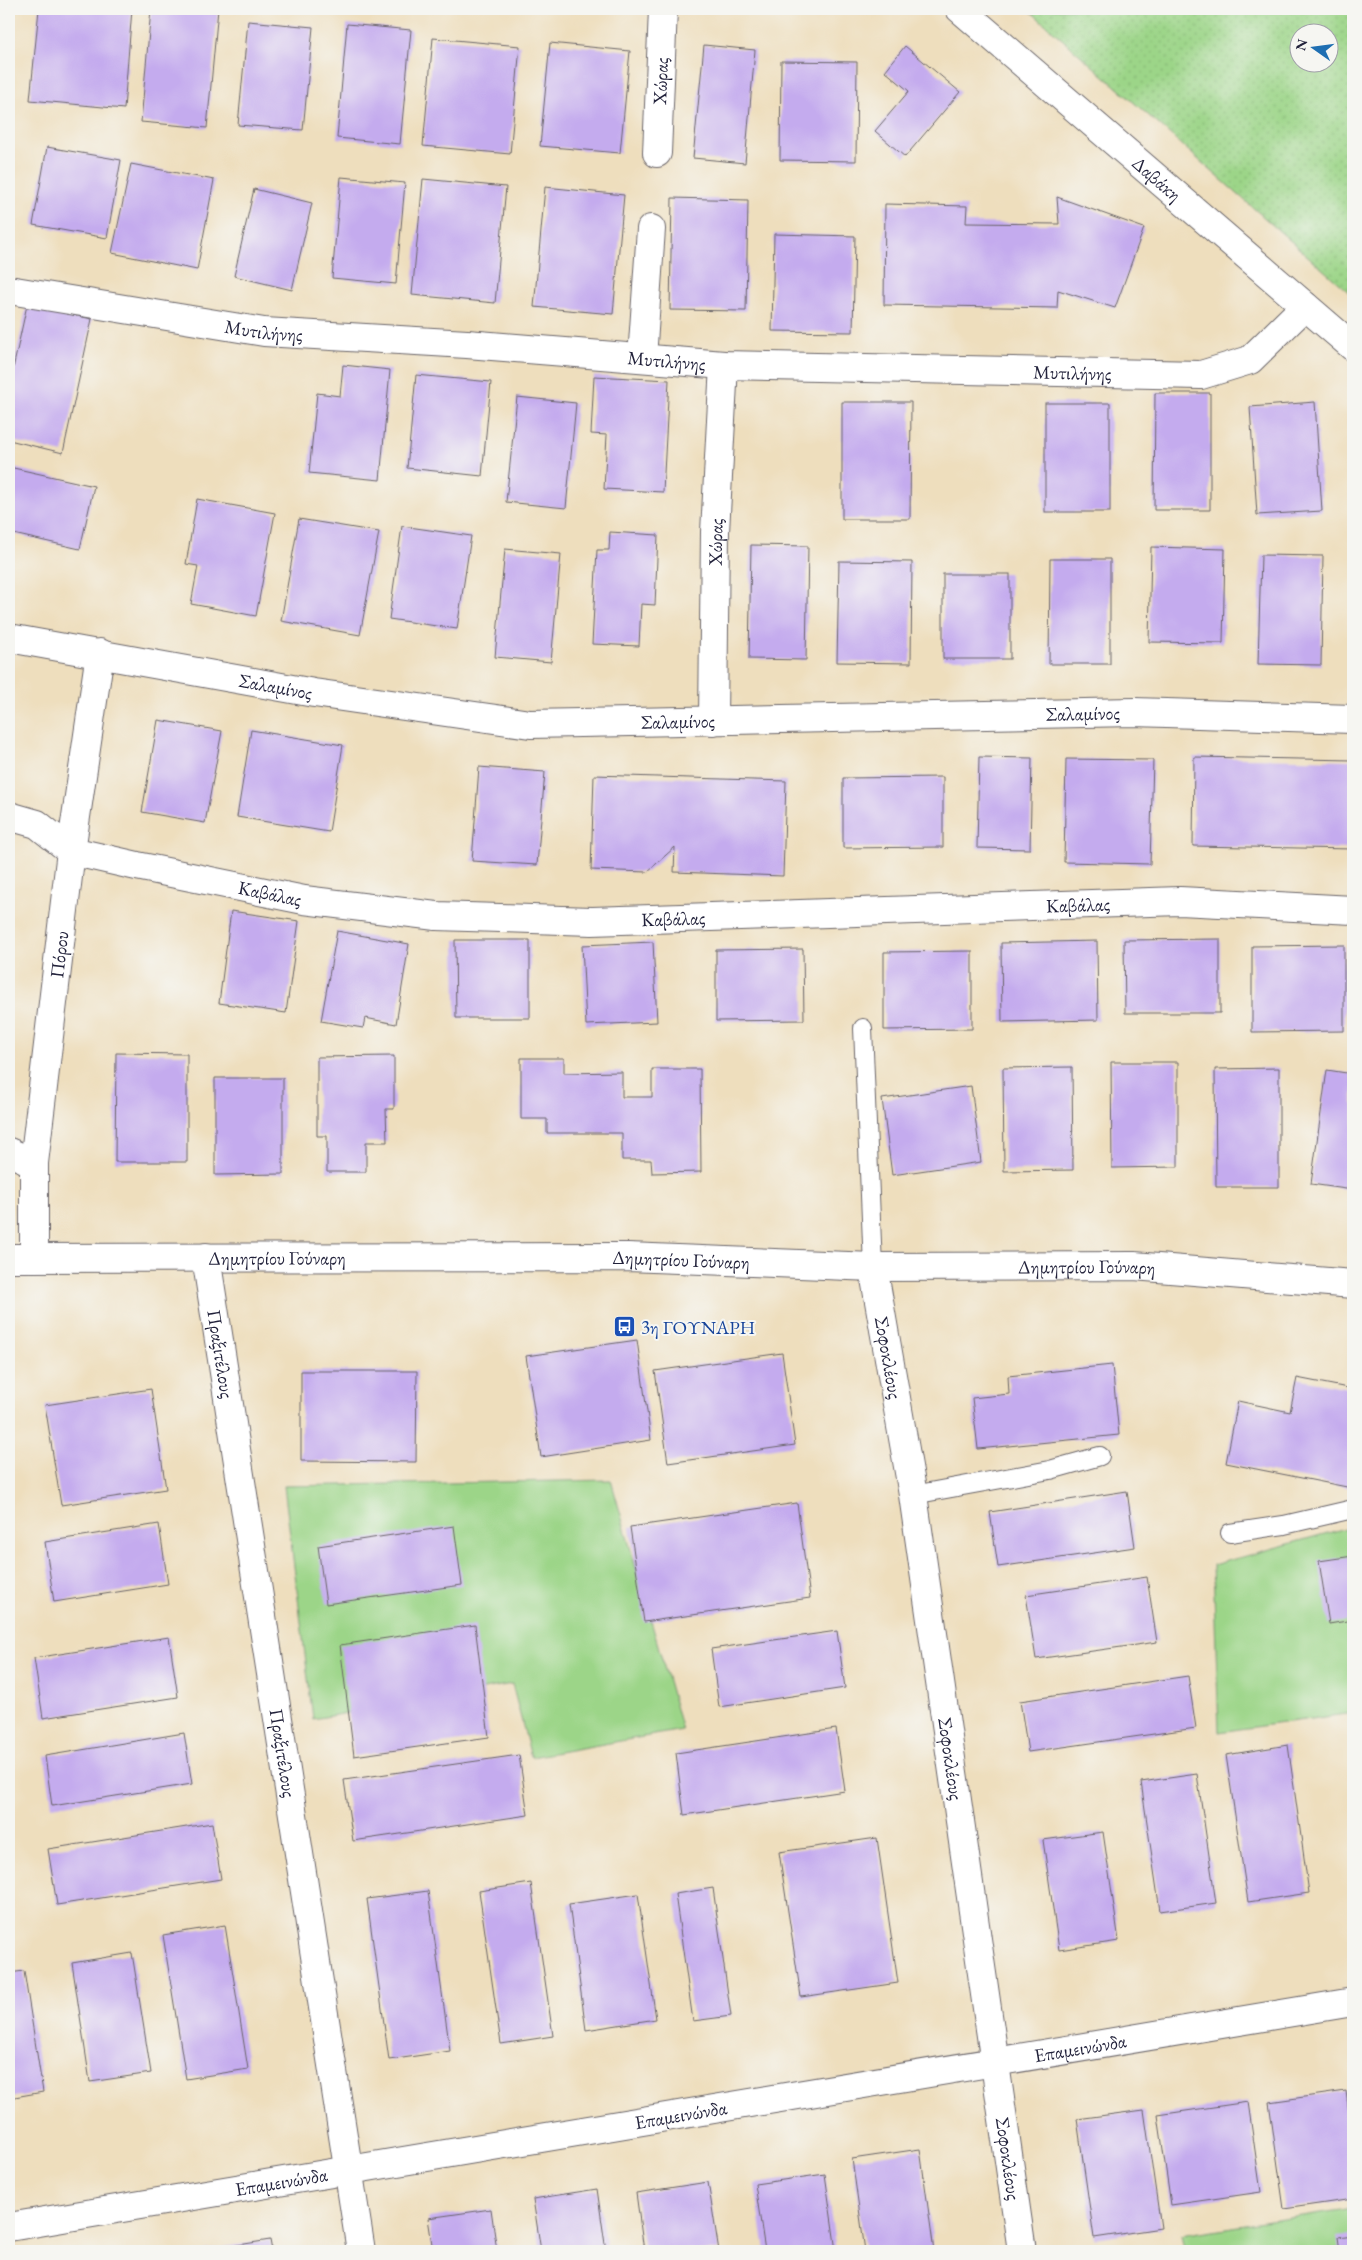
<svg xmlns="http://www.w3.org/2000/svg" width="1362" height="2260" viewBox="0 0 1362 2260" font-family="'EB Garamond',serif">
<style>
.grass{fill:url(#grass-dots);stroke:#5f7c62;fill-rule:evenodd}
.park{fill:#9cd588;stroke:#5f7c62}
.building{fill:#c4abee}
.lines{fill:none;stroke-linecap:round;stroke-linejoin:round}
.service-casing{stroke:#696468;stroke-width:20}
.minor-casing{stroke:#696468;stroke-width:30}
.tertiary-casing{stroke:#696468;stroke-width:30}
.secondary-casing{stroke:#696468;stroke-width:30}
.service{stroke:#fff;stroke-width:18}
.minor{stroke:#fff;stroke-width:28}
.tertiary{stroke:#fff;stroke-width:28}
.secondary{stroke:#fff;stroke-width:28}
.labels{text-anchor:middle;stroke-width:4;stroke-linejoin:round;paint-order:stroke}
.street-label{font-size:19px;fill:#22223b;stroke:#f6f6f2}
.transit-label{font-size:19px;fill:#164399;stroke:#f6f6f2;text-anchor:start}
</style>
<defs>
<pattern id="grass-dots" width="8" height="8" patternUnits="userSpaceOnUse" patternTransform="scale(1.25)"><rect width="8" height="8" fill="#9cd588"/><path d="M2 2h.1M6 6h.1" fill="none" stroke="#86b776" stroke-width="1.8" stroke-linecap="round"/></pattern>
</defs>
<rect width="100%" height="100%" fill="#f6f6f2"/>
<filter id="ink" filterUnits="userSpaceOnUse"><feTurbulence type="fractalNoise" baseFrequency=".02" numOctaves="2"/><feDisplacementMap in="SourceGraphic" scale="10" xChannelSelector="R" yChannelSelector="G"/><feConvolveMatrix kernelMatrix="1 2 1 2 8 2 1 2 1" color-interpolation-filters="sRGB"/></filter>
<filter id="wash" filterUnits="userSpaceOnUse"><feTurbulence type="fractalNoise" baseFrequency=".0096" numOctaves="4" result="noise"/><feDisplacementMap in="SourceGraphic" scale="20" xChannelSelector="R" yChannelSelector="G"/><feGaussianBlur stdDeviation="1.12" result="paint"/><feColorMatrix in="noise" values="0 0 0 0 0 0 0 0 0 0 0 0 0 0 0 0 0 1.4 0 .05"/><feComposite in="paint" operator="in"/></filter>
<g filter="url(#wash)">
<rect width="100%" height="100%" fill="#eedebd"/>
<path class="grass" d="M 1028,9 L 1353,9 L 1353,296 ZM 1300,32 L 1330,32 L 1330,62 L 1300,62 Z"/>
<g class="park">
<path d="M 611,1480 L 682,1730 L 531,1757 L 512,1684 L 313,1719 L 284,1486 Z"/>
<path d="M 1353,1526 L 1353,1713 L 1219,1732 L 1213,1565 Z"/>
<path d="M 1353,2208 L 1353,2251 L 1185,2251 L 1181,2235 Z"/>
</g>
<g id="blocks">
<g class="building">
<path d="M 39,9 L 132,9 L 124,109 L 30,100 Z"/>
<path d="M 151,9 L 218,9 L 207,128 L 141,122 Z"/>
<path d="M 248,21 L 313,27 L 303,130 L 238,125 Z"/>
<path d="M 347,24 L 411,30 L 400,144 L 337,138 Z"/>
<path d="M 433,38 L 520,46 L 510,154 L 423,146 Z"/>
<path d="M 550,43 L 630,51 L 620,153 L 540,146 Z"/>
<path d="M 704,45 L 755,50 L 745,163 L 693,158 Z"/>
<path d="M 905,46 L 960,92 L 905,157 L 875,131 L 909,91 L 885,71 Z"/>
<path d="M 781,61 L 857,62 L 856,161 L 780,160 Z"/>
<path d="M 47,147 L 121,160 L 107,238 L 33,225 Z"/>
<path d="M 131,164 L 214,180 L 197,270 L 112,253 Z"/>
<path d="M 341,177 L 405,183 L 396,284 L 332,278 Z"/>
<path d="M 423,179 L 506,187 L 495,303 L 412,295 Z"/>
<path d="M 545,187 L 624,195 L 613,314 L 534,307 Z"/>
<path d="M 254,189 L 312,203 L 292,290 L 234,276 Z"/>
<path d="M 1057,197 L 1144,228 L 1115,308 L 1058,290 L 1057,308 L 884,305 L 885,204 L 967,206 L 966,223 L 1059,224 Z"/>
<path d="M 672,198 L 748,200 L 746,311 L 670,310 Z"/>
<path d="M 774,234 L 855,236 L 853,332 L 772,331 Z"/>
<path d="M 27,305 L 92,319 L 63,453 L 9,440 L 9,387 Z"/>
<path d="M 343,365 L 390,370 L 380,480 L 309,473 L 317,393 L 340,396 Z"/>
<path d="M 416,375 L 491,382 L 482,476 L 407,468 Z"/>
<path d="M 594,376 L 669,380 L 663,492 L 604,489 L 607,435 L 591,434 Z"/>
<path d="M 1155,393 L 1210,393 L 1210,510 L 1154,510 Z"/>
<path d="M 517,397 L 576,403 L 566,508 L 506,502 Z"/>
<path d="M 842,402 L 911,402 L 910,519 L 842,519 Z"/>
<path d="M 1315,402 L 1322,511 L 1257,515 L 1250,407 Z"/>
<rect x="1045" y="403" width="65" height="109"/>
<path d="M 9,467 L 94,486 L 80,549 L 9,533 Z"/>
<path d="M 197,499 L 275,513 L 256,616 L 191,604 L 198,566 L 186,564 Z"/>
<path d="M 299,519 L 379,532 L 360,635 L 281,621 Z"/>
<path d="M 402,526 L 471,536 L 457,629 L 389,619 Z"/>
<path d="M 610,532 L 658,535 L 655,605 L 641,604 L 639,646 L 592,644 L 597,550 L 609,550 Z"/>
<path d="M 751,545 L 808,546 L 806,660 L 749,659 Z"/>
<path d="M 1151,547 L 1225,549 L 1223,643 L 1149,642 Z"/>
<path d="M 505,549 L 561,554 L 551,662 L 495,657 Z"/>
<path d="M 1261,555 L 1323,556 L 1321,665 L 1258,664 Z"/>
<path d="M 1050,559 L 1110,559 L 1110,664 L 1049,664 Z"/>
<path d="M 839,561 L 912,562 L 911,663 L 837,662 Z"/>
<rect x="943" y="574" width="67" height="85"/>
<path d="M 158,720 L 222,731 L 205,823 L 142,812 Z"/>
<path d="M 251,730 L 343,745 L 329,832 L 237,817 Z"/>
<path d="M 979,757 L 1032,758 L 1030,849 L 977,848 Z"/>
<path d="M 1194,757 L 1353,760 L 1353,849 L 1193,846 Z"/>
<path d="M 1066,759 L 1153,760 L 1150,864 L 1064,862 Z"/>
<path d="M 479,767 L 545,772 L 537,865 L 472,861 Z"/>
<path d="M 594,775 L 786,781 L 783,876 L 674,872 L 675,847 L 647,872 L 591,870 Z"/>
<path d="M 943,777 L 943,847 L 843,848 L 843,778 Z"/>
<path d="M 231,911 L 299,921 L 286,1013 L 219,1003 Z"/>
<path d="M 337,931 L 409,944 L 396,1024 L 365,1018 L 363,1028 L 321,1021 Z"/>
<path d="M 1220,939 L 1220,1013 L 1125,1013 L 1124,940 Z"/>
<path d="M 455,940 L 530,940 L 530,1018 L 456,1018 Z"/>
<path d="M 1097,941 L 1098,1020 L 1002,1022 L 1001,943 Z"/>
<path d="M 653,942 L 657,1022 L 586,1025 L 582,945 Z"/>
<path d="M 1344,945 L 1344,1031 L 1252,1032 L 1252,946 Z"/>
<path d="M 803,949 L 804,1020 L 716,1021 L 716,950 Z"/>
<path d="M 972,951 L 972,1029 L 884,1030 L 884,952 Z"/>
<path d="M 116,1053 L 187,1054 L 187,1162 L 115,1162 Z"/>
<path d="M 394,1056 L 394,1109 L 386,1109 L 387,1142 L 366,1142 L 366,1172 L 327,1172 L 327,1136 L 317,1136 L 317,1057 Z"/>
<path d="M 521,1058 L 564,1058 L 564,1073 L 622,1072 L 622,1097 L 652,1097 L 652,1069 L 700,1069 L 701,1172 L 652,1173 L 651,1160 L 622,1160 L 622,1133 L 547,1133 L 547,1119 L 521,1119 Z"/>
<path d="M 1111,1062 L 1178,1062 L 1178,1167 L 1112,1168 Z"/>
<path d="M 1072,1067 L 1073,1170 L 1004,1171 L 1003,1068 Z"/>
<path d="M 1279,1068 L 1279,1187 L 1216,1187 L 1215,1069 Z"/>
<path d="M 1327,1070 L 1353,1074 L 1353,1190 L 1311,1184 Z"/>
<path d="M 215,1078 L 283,1078 L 283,1174 L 215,1175 Z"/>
<path d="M 971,1086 L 981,1162 L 892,1175 L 882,1099 Z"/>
<path d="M 637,1340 L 651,1440 L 541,1457 L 526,1356 Z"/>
<path d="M 782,1353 L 795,1445 L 668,1463 L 655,1371 Z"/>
<path d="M 1112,1365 L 1119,1435 L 978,1449 L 972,1398 L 1009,1394 L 1008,1376 Z"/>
<path d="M 301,1371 L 417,1371 L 416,1462 L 301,1461 Z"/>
<path d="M 1297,1378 L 1353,1389 L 1352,1488 L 1226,1463 L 1238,1401 L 1290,1412 Z"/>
<path d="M 151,1389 L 166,1489 L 61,1505 L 45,1405 Z"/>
<path d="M 1127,1491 L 1135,1547 L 998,1567 L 990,1512 Z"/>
<path d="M 797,1503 L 810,1598 L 644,1622 L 630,1527 Z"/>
<path d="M 159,1524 L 168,1584 L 54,1602 L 45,1542 Z"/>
<path d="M 454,1526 L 462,1585 L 326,1604 L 318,1546 Z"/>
<path d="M 1353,1556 L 1353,1620 L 1329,1624 L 1319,1561 Z"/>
<path d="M 1147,1577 L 1157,1642 L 1036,1659 L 1026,1595 Z"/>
<path d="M 475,1625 L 489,1737 L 354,1756 L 340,1645 Z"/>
<path d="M 837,1631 L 845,1688 L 719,1707 L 711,1649 Z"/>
<path d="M 169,1637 L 178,1697 L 43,1718 L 34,1658 Z"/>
<path d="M 1188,1676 L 1196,1728 L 1028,1752 L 1020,1701 Z"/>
<path d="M 836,1729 L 845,1791 L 684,1815 L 676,1753 Z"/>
<path d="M 184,1733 L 192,1784 L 52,1806 L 45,1756 Z"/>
<path d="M 1288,1745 L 1309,1893 L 1248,1902 L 1226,1755 Z"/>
<path d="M 519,1755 L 528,1815 L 353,1841 L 344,1780 Z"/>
<path d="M 1197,1774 L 1216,1903 L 1160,1911 L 1141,1782 Z"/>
<path d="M 212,1823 L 221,1879 L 57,1905 L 48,1849 Z"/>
<path d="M 1103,1832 L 1119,1941 L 1059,1950 L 1043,1840 Z"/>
<path d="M 877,1838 L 898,1983 L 801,1997 L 779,1852 Z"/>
<path d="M 531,1883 L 553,2036 L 501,2044 L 479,1891 Z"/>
<path d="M 713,1888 L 731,2016 L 693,2021 L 675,1894 Z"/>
<path d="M 428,1891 L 450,2051 L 389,2060 L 367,1899 Z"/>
<path d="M 638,1894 L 656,2019 L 586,2030 L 569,1904 Z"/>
<path d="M 225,1925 L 248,2069 L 186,2079 L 163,1935 Z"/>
<path d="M 132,1953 L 151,2073 L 90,2082 L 72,1963 Z"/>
<path d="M 24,1971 L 43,2092 L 9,2098 L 9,1973 Z"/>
<path d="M 1346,2091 L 1353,2145 L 1353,2199 L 1284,2209 L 1269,2102 Z"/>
<path d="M 1248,2102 L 1261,2192 L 1171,2205 L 1158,2115 Z"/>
<path d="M 1144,2110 L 1161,2228 L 1094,2238 L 1077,2119 Z"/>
<path d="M 920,2149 L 934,2251 L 865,2251 L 852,2159 Z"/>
<path d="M 825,2174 L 836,2251 L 765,2251 L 755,2184 Z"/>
<path d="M 708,2182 L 719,2251 L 644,2251 L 636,2193 Z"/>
<path d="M 597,2189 L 606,2251 L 541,2251 L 533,2199 Z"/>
<path d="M 491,2209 L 497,2251 L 433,2251 L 428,2218 Z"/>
<path d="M 1353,2235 L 1353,2251 L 1340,2251 L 1338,2237 Z"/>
<path d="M 270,2240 L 272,2251 L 206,2251 L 206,2250 Z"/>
</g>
</g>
</g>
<g filter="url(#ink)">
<use href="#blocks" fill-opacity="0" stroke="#696468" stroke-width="1"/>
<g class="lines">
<defs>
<g id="service">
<path d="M 863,1028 L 873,1267"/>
<path d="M 913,1495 L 1050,1470 L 1100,1456"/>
<path d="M 1230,1533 L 1284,1525 L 1353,1509"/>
</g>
<g id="minor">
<path id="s1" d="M 657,153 L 663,9"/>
<path id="s2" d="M 9,290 L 264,332 L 467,344 L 724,365 L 1201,375 L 1250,360 L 1305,306"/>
<path d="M 642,358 L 651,229"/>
<path id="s3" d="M 713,721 L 715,532 L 724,365"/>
<path id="s4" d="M 9,816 L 37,824 L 71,851 L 137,866 L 304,900 L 436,916 L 592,921 L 1180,901 L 1353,910"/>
<path d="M 9,1152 L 34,1163"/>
<path id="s5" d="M 206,1257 L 361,2251"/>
<path id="s6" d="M 34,1258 L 34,1163 L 71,851 L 100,653"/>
<path id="s7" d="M 873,1267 L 913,1495 L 1022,2251"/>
<path id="s8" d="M 9,2227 L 1353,2002"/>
</g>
<g id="tertiary">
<path id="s9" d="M 960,9 L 1353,347"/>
<path id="s10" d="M 9,638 L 314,693 L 530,724 L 1134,712 L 1353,719"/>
</g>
<g id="secondary">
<path id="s11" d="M 9,1258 L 628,1257 L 873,1267 L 1134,1266 L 1353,1284"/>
</g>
</defs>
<use href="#service" class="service-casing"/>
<use href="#minor" class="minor-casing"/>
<use href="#tertiary" class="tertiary-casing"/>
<use href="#secondary" class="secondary-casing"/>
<use href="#service" class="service"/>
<use href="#minor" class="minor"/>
<use href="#tertiary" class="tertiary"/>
<use href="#secondary" class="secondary"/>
</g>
</g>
<defs>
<symbol id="bus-square" viewBox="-11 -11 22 22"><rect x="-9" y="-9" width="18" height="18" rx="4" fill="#1a4fb4" stroke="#f6f6f2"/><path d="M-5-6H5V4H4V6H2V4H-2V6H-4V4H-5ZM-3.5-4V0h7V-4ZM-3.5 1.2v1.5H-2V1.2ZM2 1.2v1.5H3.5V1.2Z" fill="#fff"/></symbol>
</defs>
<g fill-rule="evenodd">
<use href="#bus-square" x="612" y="1314" width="25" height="25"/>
</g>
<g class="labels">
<g class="street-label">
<text dy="7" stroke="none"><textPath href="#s1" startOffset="72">Χώρας</textPath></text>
<text dy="7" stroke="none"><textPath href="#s9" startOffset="260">Δαβάκη</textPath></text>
<text dy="7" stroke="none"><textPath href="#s2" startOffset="258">Μυτιλήνης</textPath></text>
<text dy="7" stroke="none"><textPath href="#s2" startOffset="662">Μυτιλήνης</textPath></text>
<text dy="7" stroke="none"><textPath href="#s2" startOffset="1068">Μυτιλήνης</textPath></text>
<text dy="7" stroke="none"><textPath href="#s3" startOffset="179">Χώρας</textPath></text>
<text dy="7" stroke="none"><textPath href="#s10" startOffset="271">Σαλαμίνος</textPath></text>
<text dy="7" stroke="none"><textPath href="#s10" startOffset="1081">Σαλαμίνος</textPath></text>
<text dy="7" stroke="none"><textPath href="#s10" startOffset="676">Σαλαμίνος</textPath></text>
<text dy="7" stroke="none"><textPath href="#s4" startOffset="276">Καβάλας</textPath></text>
<text dy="7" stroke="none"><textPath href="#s4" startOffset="1086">Καβάλας</textPath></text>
<text dy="7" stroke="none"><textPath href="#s4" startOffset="681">Καβάλας</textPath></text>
<text dy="7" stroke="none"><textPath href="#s6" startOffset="305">Πόρου</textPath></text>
<text dy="7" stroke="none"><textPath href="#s11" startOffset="268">Δημητρίου Γούναρη</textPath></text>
<text dy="7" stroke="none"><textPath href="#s11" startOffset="672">Δημητρίου Γούναρη</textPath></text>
<text dy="7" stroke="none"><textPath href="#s11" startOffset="1078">Δημητρίου Γούναρη</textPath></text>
<text dy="7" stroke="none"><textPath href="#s5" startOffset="98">Πραξιτέλους</textPath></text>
<text dy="7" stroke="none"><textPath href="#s7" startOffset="92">Σοφοκλέους</textPath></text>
<text dy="7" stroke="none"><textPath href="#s5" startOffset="502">Πραξιτέλους</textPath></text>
<text dy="7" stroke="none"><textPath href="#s7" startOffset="498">Σοφοκλέους</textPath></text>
<text dy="7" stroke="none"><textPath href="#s8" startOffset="1086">Επαμεινώνδα</textPath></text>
<text dy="7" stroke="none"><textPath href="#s8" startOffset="681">Επαμεινώνδα</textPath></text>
<text dy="7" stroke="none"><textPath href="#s7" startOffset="902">Σοφοκλέους</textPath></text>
<text dy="7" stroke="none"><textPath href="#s8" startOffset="276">Επαμεινώνδα</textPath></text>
</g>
<g class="transit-label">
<text x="641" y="1334">3η ΓΟΥΝΑΡΗ</text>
</g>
</g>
<rect width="1362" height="2260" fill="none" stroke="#f6f6f2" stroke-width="30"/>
<g transform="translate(1314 48) rotate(284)"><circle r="24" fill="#f6f6f2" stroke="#a1a1a9"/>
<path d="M0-4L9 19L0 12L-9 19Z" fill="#1f6fb2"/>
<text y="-8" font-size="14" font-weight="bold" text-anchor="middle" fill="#22223b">N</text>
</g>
</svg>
